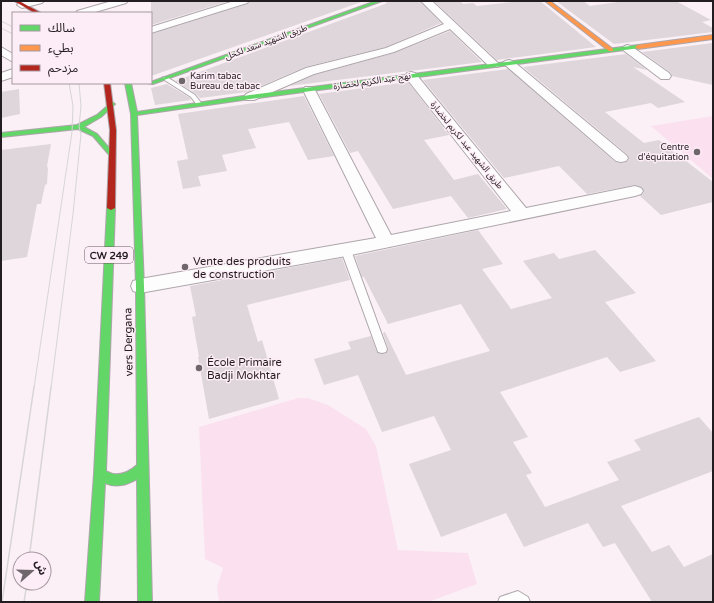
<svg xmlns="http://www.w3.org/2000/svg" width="714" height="603" viewBox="0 0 714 603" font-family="'Varela Round','Noto Sans Arabic',sans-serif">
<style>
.green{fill:#fbe1f0}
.building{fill:#ded6db}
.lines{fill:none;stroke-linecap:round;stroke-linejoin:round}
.lane-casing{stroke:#ada6aa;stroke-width:2}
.street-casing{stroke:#ada6aa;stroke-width:2}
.fast-casing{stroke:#ada6aa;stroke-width:2}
.slow-casing{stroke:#ada6aa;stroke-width:2}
.jam-casing{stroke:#ada6aa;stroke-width:2}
.lane{fill:#fefdfe;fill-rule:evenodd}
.street{fill:#fefdfe;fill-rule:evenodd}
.fast{fill:#63d668;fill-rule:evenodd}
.slow{fill:#ff974d;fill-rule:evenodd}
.jam{fill:#b3261e;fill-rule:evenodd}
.tram-far1{stroke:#d8d5d6;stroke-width:1}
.tram{stroke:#d8d5d6;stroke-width:1.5}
.poi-dot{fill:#6e666b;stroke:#fdedf6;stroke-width:1.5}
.labels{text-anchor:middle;stroke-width:3;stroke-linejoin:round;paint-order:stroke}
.far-street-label{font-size:9px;fill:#231c20;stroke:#fdedf6}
.far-poi-label{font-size:9px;fill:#231c20;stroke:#fdedf6;text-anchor:start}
.shield{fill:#fdedf6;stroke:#645b60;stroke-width:1}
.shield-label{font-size:10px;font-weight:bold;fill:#231c20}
.poi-label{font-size:11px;fill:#231c20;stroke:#fdedf6;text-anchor:start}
.street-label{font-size:11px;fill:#231c20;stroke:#fdedf6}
</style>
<rect width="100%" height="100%" fill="#faf0f5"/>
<g class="green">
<path d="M 713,116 L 713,179 L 651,126 Z"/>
<path d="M 298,398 L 308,398 L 328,405 L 366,429 L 376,446 L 398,550 L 468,553 L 477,584 L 428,602 L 219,602 L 217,586 L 223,568 L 205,559 L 199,427 Z"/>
</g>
<g class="building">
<path d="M 151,1 L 229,1 L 151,25 Z"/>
<path d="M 250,1 L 364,1 L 151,76 L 151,34 L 247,4 Z"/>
<path d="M 388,1 L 420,1 L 441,23 L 386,47 L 305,67 L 247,92 L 200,98 L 196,94 L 175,81 L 385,4 Z"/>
<path d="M 434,1 L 460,1 L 463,4 L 473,3 L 477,6 L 520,1 L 540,1 L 596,47 L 497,60 Z"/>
<path d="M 556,1 L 583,1 L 590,6 L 625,1 L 676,1 L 711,20 L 702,22 L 713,28 L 713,32 L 614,44 Z"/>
<path d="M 450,31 L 482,62 L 289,86 L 314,75 L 394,53 Z"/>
<path d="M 713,43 L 713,85 L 672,76 L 670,72 L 642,52 Z"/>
<path d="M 626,54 L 647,70 L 633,67 L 685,102 L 658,108 L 651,103 L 605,112 L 644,143 L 659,140 L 713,182 L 713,202 L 661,215 L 640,196 L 644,192 L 641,187 L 635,185 L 587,194 L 559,166 L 504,178 L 423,80 L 508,69 L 615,162 L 621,163 L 626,162 L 629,159 L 627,154 L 523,67 Z"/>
<path d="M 408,82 L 449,135 L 424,140 L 454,180 L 478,174 L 507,209 L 468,218 L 451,196 L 393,209 L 358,151 L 350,153 L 319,94 Z"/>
<path d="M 167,84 L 190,98 L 191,100 L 155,105 L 151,88 Z"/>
<path d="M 19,89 L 20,114 L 1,118 L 1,92 Z"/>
<path d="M 304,96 L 334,156 L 308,160 L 289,122 L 248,129 L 256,148 L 222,155 L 227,171 L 198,176 L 201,186 L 183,189 L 177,161 L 188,159 L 178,114 Z"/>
<path d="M 51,144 L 47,166 L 48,168 L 47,184 L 45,185 L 41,204 L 37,204 L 27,257 L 1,261 L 1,150 Z"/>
<path d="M 478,230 L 503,264 L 482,269 L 511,309 L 552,298 L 523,261 L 554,253 L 559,259 L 595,250 L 636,293 L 605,302 L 656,361 L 620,372 L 607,357 L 500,392 L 528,437 L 513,442 L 532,473 L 526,475 L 545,507 L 619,480 L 607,462 L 641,450 L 634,440 L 699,417 L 713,433 L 713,471 L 621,506 L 652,552 L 669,545 L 684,567 L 713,554 L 713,602 L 652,602 L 615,543 L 603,547 L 588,523 L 524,547 L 506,513 L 441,537 L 409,464 L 451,450 L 434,416 L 382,432 L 358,375 L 324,385 L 314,359 L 351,349 L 348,342 L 371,336 L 377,352 L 382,354 L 386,353 L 388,348 L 383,333 L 385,332 L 406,375 L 490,351 L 461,304 L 388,324 L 364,277 L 362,277 L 355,256 Z"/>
<path d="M 342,258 L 350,280 L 247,305 L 258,342 L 262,340 L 279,399 L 209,419 L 198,357 L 199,357 L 192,317 L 196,316 L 190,286 Z"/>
</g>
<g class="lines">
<defs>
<g id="lane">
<path d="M 163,77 L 167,77 L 195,95 L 202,104 L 201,105 L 197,105 L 191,97 L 163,79 Z"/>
<path d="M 346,247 L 351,250 L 387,349 L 386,352 L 382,353 L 378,352 L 377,349 L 341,250 Z"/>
<path d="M 518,591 L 528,597 L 530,602 L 498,602 L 500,597 Z"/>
</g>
<g id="street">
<path d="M 27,1 L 44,1 L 42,3 L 22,8 L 17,5 L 19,3 Z"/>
<path d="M 112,1 L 128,1 L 126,3 L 92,13 L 76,13 L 77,11 Z"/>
<path d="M 234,1 L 249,1 L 247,3 L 151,33 L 151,27 Z"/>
<path d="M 421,1 L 432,1 L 498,63 L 500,65 L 498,67 L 490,67 L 450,29 L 394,52 L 314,74 L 254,100 L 246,100 L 244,97 L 246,94 L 306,68 L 386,48 L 444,24 Z"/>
<path d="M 627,45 L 631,46 L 669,73 L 671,76 L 669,79 L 661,79 L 623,50 L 621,48 Z"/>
<path d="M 1,47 L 13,54 L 13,62 L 1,55 Z"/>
<path d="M 509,60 L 513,61 L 626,155 L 628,158 L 626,161 L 621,162 L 616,161 L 505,65 L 503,63 L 505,61 Z"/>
<path d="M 13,69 L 13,77 L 1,81 L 1,73 Z"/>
<path d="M 411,72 L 415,73 L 526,208 L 635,186 L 641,188 L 643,191 L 641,194 L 635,196 L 346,256 L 140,293 L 133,291 L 131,286 L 133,281 L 140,279 L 376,238 L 303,90 L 305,87 L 313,87 L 315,90 L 391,235 L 511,211 L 407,79 L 405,76 L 407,73 Z"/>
</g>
<g id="fast">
<path d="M 376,1 L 382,1 L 153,84 L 148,83 Z"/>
<path d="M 638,45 L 640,46 L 640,48 L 250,99 L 137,115 L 144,286 L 152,602 L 138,602 L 137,479 C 126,485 117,488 105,483 L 99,602 L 85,602 L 94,474 L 107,208 L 111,206 L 115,208 L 106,471 C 118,478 128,473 137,465 L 136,286 L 131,114 L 125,83 L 131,83 L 137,112 L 250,95 Z"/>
<path d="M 112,102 L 115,104 L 114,105 L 101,117 L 84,127 L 97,134 L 115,155 L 115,157 L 111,157 L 93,136 L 78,129 L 1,137 L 1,133 L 77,125 L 97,115 Z"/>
</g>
<g id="slow">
<path d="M 545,1 L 550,1 L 613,49 L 613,51 L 609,51 Z"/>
<path d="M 713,35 L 713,39 L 638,49 L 635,47 L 638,45 Z"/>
</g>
<g id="jam">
<path d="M 14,1 L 19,1 L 41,13 L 35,13 Z"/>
<path d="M 104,83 L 110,83 L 116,130 L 115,208 L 111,210 L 107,208 L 110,130 Z"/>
</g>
</defs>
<use href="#lane" class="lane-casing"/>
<use href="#street" class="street-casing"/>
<use href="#fast" class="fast-casing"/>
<use href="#slow" class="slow-casing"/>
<use href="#jam" class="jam-casing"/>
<use href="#lane" class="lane"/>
<use href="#street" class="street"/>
<use href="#fast" class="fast"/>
<use href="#slow" class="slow"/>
<use href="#jam" class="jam"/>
<g class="tram-far1">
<path d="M 1,21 L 13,27"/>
<path d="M 1,28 L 13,34"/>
<path d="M 34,388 L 72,132 L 73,106 L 69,83"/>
<path d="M 51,388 L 73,214 L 81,134 L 79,127 L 81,106 L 79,83"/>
</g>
<g class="tram">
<path d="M 29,559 L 51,387"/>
<path d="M 2,602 L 34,387"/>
<path d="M 24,602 L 27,583"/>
</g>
</g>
<g class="poi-dot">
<circle cx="182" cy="81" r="4"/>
<circle cx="697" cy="152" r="4"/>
<circle cx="185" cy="267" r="4"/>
<circle cx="199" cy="368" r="4"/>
</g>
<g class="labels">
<g class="far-street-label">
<text transform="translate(266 42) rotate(-20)" y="3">طريق الشهيد سعد لكحل</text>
<text transform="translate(372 81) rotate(-8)" y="3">نهج عبد الكريم لخضارة</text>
<text transform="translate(467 145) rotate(51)" y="3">طريق الشهيد عبد لكريم لخضارة</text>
</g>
<g class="far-poi-label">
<text x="190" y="79">Karim tabac<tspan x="190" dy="10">Bureau de tabac</tspan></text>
<text x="689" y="150" text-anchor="end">Centre<tspan x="689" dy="10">d'équitation</tspan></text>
</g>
<rect class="shield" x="85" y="247" width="48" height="16" rx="3"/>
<g class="shield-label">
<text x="109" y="259">CW 249</text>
</g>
<g class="poi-label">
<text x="193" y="265">Vente des produits<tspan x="193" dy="13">de construction</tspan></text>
<text x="207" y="366">École Primaire<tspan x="207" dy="13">Badji Mokhtar</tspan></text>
</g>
<g class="street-label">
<text transform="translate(128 342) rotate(-91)" y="4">vers Dergana</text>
</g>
</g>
<rect width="714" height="603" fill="none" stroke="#231c20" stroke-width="4"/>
<rect x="12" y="12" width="140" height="72" fill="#fdedf6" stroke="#a699a0"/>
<rect x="20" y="25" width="20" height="6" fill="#63d668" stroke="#a699a0"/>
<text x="48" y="32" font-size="12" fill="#231c20">سالك</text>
<rect x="20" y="45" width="20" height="6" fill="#ff974d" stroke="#a699a0"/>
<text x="48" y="52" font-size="12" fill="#231c20">بطيء</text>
<rect x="20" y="65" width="20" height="6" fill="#b3261e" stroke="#a699a0"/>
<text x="48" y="72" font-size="12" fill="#231c20">مزدحم</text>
<g transform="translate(32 571) rotate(70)"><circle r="19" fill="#fdedf6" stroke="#a699a0"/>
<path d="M0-3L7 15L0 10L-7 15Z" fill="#6e666b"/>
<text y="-6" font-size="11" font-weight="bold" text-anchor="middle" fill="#231c20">ش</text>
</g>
</svg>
